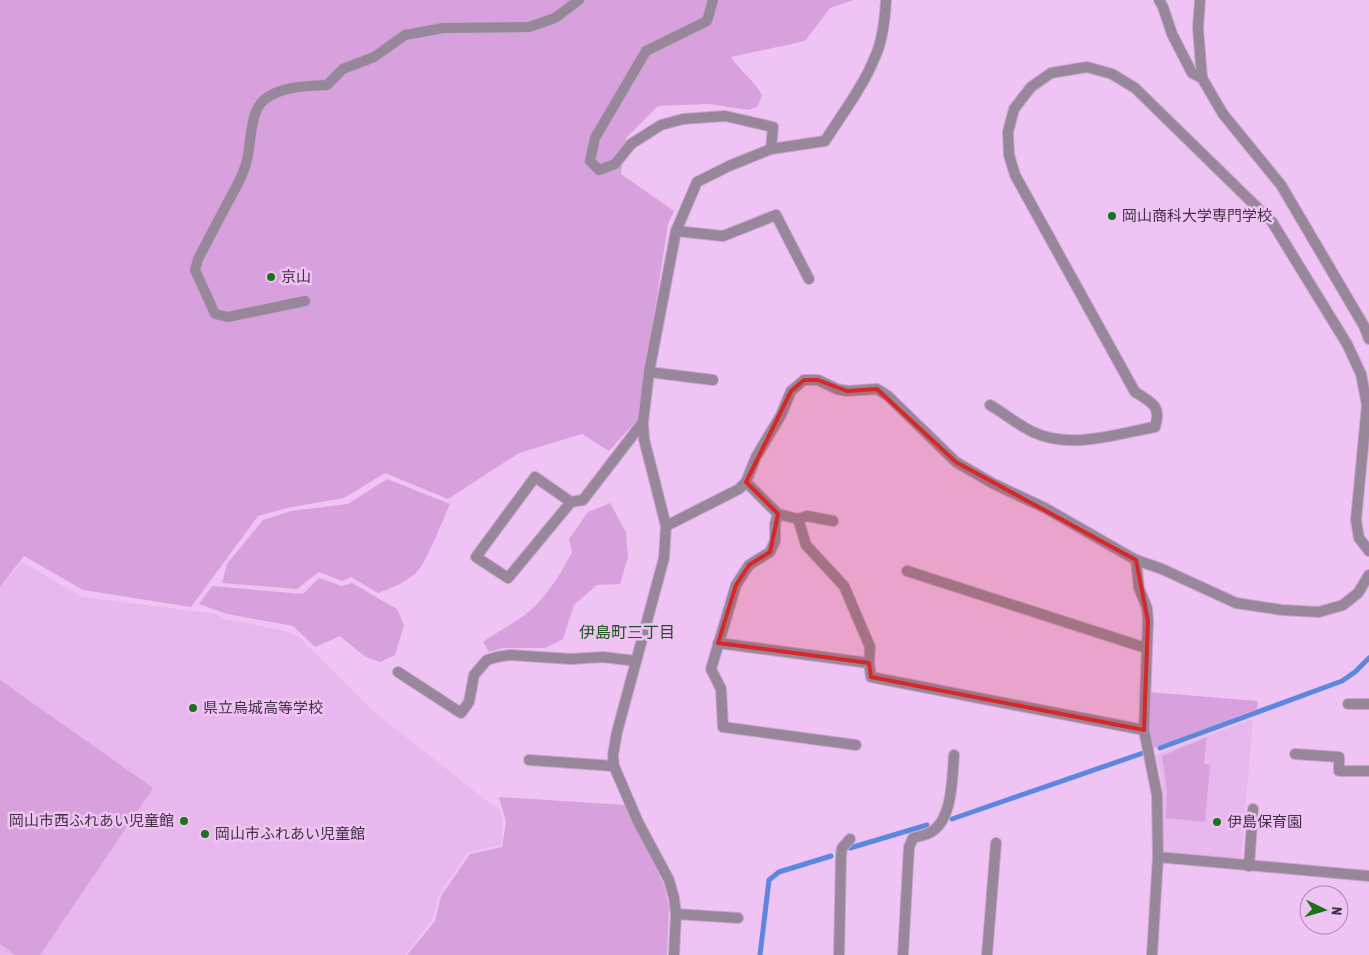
<svg xmlns="http://www.w3.org/2000/svg" width="1369" height="955" viewBox="0 0 1369 955" font-family="'Asap Condensed','Noto Sans JP',sans-serif">
<style>
.built{fill:#e7b7ed}
.green{fill:#d8a1de}
.lines{fill:none;stroke-linecap:round;stroke-linejoin:round}
.stream{stroke:#5c87de;stroke-width:5}
.minor-casing{stroke:#c9a4cd;stroke-width:12}
.minor{stroke:#98869a;stroke-width:10}
.marked{fill:#d62828;fill-opacity:0.2;stroke:#d62828;stroke-width:4;stroke-linejoin:round}
.poi-dot{fill:#1b711c;stroke:#efc4f4;stroke-width:2}
.labels{text-anchor:middle;stroke-width:5;stroke-linejoin:round;paint-order:stroke}
.poi-label{font-size:15px;fill:#423144;stroke:#efc4f4;text-anchor:start}
.neighbourhood-label{font-size:16px;fill:#1f531e;stroke:#efc4f4}
</style>
<rect width="100%" height="100%" fill="#efc4f4"/>
<g class="built">
<path d="M 22,562 L 82,597 L 216,614 L 225,619 L 285,631 L 298,636 L 373,711 L 487,801 L 500,809 L 503,823 L 501,845 L 467,853 L 438,896 L 433,919 L 405,955 L 0,955 L 0,588 Z"/>
<path d="M 1253,719 L 1241,859 L 1162,852 L 1163,799 L 1161,777 L 1156,755 Z"/>
</g>
<g class="green">
<path d="M 0,0 L 854,0 L 830,8 L 805,41 L 731,57 C 740,71 754,80 762,95 L 758,106 L 749,110 L 709,104 L 658,106 L 626,138 L 621,174 L 674,211 L 668,224 L 638,419 L 609,451 L 582,434 L 519,453 L 448,499 L 385,473 L 344,498 L 287,508 L 258,516 L 191,607 L 83,590 L 24,556 L 0,587 Z"/>
<path d="M 387,479 L 450,504 C 443,519 426,564 416,573 C 404,583 392,588 378,593 L 351,577 L 342,581 L 319,572 L 297,589 L 222,583 L 227,564 L 263,520 L 291,511 L 348,504 Z"/>
<path d="M 610,503 L 626,532 L 628,557 L 620,584 L 597,585 L 574,605 L 563,639 L 545,648 L 503,648 L 489,652 L 483,642 C 500,630 523,619 537,604 C 551,589 563,570 572,552 L 569,539 L 588,512 Z"/>
<path d="M 319,578 L 342,586 L 352,583 L 397,609 L 404,625 L 395,655 L 380,662 L 364,656 L 340,636 L 315,647 L 293,626 L 227,614 L 199,604 L 212,586 L 303,594 Z"/>
<path d="M 0,680 L 153,788 L 40,955 L 15,955 L 0,944 Z"/>
<path d="M 1148,692 L 1258,701 L 1257,709 L 1151,749 L 1147,732 Z"/>
<path d="M 1207,737 L 1204,764 L 1210,765 L 1205,822 L 1166,818 L 1167,791 L 1162,756 Z"/>
<path d="M 499,797 L 625,805 L 664,885 L 669,907 L 667,955 L 407,955 L 435,921 L 441,896 L 470,854 L 502,847 L 506,822 Z"/>
</g>
<g class="lines">
<g class="stream">
<path d="M 1160,748 L 1342,681 L 1355,672 L 1369,658"/>
<path d="M 952,819 L 1143,753"/>
<path d="M 850,848 L 927,825"/>
<path d="M 760,955 L 769,880 L 779,872 L 831,856"/>
</g>
<defs>
<g id="minor">
<path d="M 713,0 L 707,21 L 646,51 L 595,138 L 590,161 L 599,170 L 615,164 L 631,144 L 661,125 L 683,119 L 725,116 L 773,127 L 771,149"/>
<path d="M 1159,0 L 1163,7 L 1172,34 L 1192,73 L 1202,78"/>
<path d="M 1200,0 L 1198,28 L 1202,78 L 1223,114 L 1281,185 L 1364,326 L 1369,339"/>
<path d="M 676,231 L 723,236 L 776,215 L 809,279"/>
<path d="M 305,301 L 228,317 L 215,314 L 195,270 L 198,259 C 208,240 218,221 228,202 C 235,189 244,175 247,160 C 251,143 250,110 265,99 C 282,86 307,86 327,85 L 343,69 L 374,57 L 405,35 L 443,28 L 529,27 L 555,18 L 579,0"/>
<path d="M 649,372 L 713,380"/>
<path d="M 990,405 C 1004,413 1018,425 1033,432 C 1071,450 1116,434 1155,427 C 1162,406 1151,402 1135,392 L 1015,175 L 1009,155 L 1008,132 L 1014,109 L 1031,87 L 1051,73 L 1087,67 L 1112,74 L 1135,88 L 1272,222 L 1347,344 L 1361,374 L 1367,405 L 1356,520 L 1359,538 L 1369,551"/>
<path d="M 746,482 L 778,514 L 775,524 L 775,541 L 770,552 L 749,565 L 736,585 L 711,669 L 721,689 L 723,727 L 856,745"/>
<path d="M 571,502 L 535,477 L 476,557 L 508,578 L 571,502 L 583,500 L 643,422"/>
<path d="M 778,514 L 798,519 L 807,516 L 833,521"/>
<path d="M 798,519 L 806,545 L 844,586 L 870,647 L 869,663 L 871,677 L 1144,730"/>
<path d="M 666,526 L 739,489 L 746,482 L 756,457 L 781,415 L 791,391 L 804,380 L 818,380 L 837,389 L 847,391 L 877,389 L 888,396 L 956,462 L 994,484 L 1045,508 L 1136,560 L 1162,569 L 1236,603 L 1282,610 L 1319,612 L 1343,605 L 1358,593 L 1369,575"/>
<path d="M 1136,560 L 1139,588 L 1147,608 L 1148,621 L 1144,730 L 1157,795 L 1158,857 L 1152,955"/>
<path d="M 907,571 L 1146,648"/>
<path d="M 718,643 L 869,663"/>
<path d="M 398,672 L 461,713 L 469,702 L 474,675 L 487,660 L 497,657 L 510,655 L 571,659 L 603,657 L 636,661"/>
<path d="M 1348,704 L 1369,704"/>
<path d="M 1295,754 L 1339,757 L 1339,771 L 1369,771"/>
<path d="M 529,760 L 614,766"/>
<path d="M 1158,857 L 1369,876"/>
<path d="M 1249,866 L 1253,809"/>
<path d="M 676,914 L 738,918"/>
<path d="M 674,955 L 676,914 L 674,898 L 669,880 L 638,822 L 614,766 L 613,755 L 617,732 L 664,558 L 666,526 L 644,439 L 643,422 L 649,372 L 676,231 L 697,182 L 729,166 L 771,149 L 825,141 C 842,114 863,87 875,57 C 883,40 885,19 886,0"/>
<path d="M 839,955 L 841,856 L 842,848 L 850,839"/>
<path d="M 903,955 L 909,847 L 913,838 C 919,836 926,835 931,832 C 953,819 952,778 954,755"/>
<path d="M 987,955 L 996,843"/>
</g>
</defs>
<use href="#minor" class="minor-casing"/>
<use href="#minor" class="minor"/>
</g>
<path class="marked" d="M 804,380 L 818,380 L 847,391 L 877,389 L 956,462 L 1136,560 L 1148,621 L 1144,730 L 871,677 L 869,663 L 718,643 L 736,585 L 749,565 L 770,552 L 778,514 L 746,482 L 791,391 Z"/>
<g class="poi-dot">
<circle cx="1112" cy="216" r="5"/>
<circle cx="271" cy="277" r="5"/>
<circle cx="193" cy="708" r="5"/>
<circle cx="184" cy="821" r="5"/>
<circle cx="1217" cy="822" r="5"/>
<circle cx="205" cy="834" r="5"/>
</g>
<g class="labels">
<g class="poi-label">
<text x="1122" y="221">岡山商科大学専門学校</text>
<text x="281" y="282">京山</text>
<text x="203" y="713">県立烏城高等学校</text>
<text x="174" y="826" text-anchor="end">岡山市西ふれあい児童館</text>
<text x="1227" y="827">伊島保育園</text>
<text x="215" y="839">岡山市ふれあい児童館</text>
</g>
<g class="neighbourhood-label">
<text x="627" y="638">伊島町三丁目</text>
</g>
</g>
<g transform="translate(1324 910) rotate(95)"><circle r="24" fill="#efc4f4" stroke="#aa89ae"/>
<path d="M0-4L9 19L0 12L-9 19Z" fill="#1b711c"/>
<text y="-8" font-size="14" font-weight="bold" text-anchor="middle" fill="#423144">N</text>
</g>
</svg>
